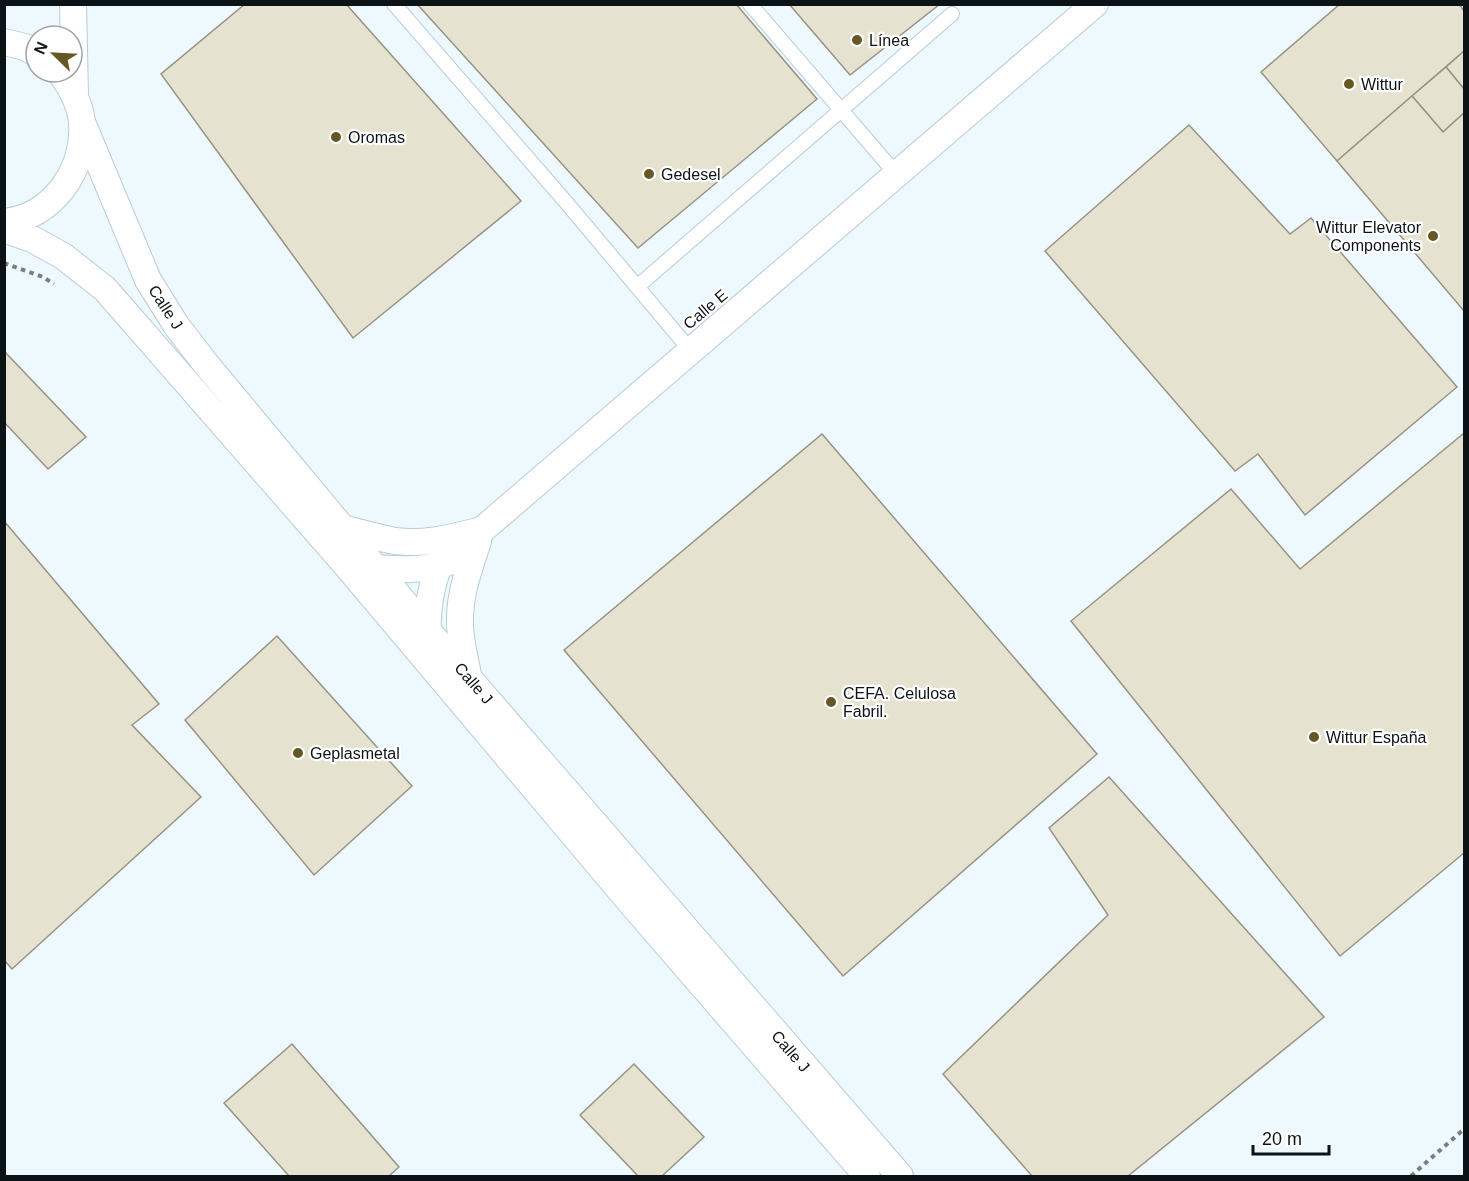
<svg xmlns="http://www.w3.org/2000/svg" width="1469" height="1181" viewBox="0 0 1469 1181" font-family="Arial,sans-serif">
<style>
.building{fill:#e6e2d0;stroke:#989383;stroke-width:1.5}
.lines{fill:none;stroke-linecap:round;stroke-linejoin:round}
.lane-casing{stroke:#b9cdd5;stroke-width:16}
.street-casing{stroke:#b9cdd5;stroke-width:28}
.path{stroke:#767f83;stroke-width:4;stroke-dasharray:4.5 4.5;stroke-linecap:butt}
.lane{stroke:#fff;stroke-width:14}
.street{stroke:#fff;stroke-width:26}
.poi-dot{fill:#665825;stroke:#fff;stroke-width:2}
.labels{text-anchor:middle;stroke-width:4.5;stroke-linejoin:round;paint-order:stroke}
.poi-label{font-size:16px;fill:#0c1316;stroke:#fff;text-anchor:start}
.street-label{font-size:16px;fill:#0c1316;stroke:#fff}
</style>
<rect width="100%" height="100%" fill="#edf9fe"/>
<g class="building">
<path d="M 245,4 L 346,4 L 521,201 L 353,338 L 161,74 Z"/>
<path d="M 417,4 L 736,4 L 817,99 L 638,248 Z"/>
<path d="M 789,4 L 940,4 L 850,75 Z"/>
<path d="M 1340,4 L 1459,4 L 1464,11 L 1464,51 L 1337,161 L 1261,72 Z"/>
<path d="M 1464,51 L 1464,89 L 1446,67 Z"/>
<path d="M 1446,67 L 1464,89 L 1464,113 L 1443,132 L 1412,96 Z"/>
<path d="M 1412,96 L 1443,132 L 1464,113 L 1464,311 L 1337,161 Z"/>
<path d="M 1189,125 L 1290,234 L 1311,218 L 1457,387 L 1305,515 L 1258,454 L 1235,471 L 1045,251 Z"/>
<path d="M 4,351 L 86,437 L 48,469 L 4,422 Z"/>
<path d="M 1464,433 L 1464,853 L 1340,956 L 1071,621 L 1231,489 L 1300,569 Z"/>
<path d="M 822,434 L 1097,754 L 843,976 L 564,650 Z"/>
<path d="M 4,521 L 159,704 L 132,725 L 201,797 L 12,969 L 4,960 Z"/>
<path d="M 277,636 L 412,786 L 314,875 L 185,720 Z"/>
<path d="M 1109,777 L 1324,1017 L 1128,1176 L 1032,1176 L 943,1074 L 1108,915 L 1049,828 Z"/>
<path d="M 292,1044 L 399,1167 L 389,1176 L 289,1176 L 224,1103 Z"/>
<path d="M 634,1064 L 704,1137 L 662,1176 L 638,1176 L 580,1115 Z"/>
</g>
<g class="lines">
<defs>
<g id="lane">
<path d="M 394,4 L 565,201 L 691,351"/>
<path d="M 750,4 L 897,175"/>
<path d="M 638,286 L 952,14"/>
</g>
<g id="street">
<path d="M 73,4 L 75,95"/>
<path d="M 4,42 L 25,47 L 36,53"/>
<path d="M 82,122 L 148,280 L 176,325 L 206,364 L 427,630 L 900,1176"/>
<path d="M 4,222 C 53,217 86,169 82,122 C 80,103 71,87 60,72"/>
<path d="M 4,229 L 32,239 L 63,256 L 105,289 L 346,565 L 631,903 L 867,1176"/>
<path d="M 345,529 C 362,533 379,538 395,541 C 425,545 454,537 482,530 L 1095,4"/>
<path d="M 366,567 C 395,570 437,573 462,555 C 471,549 476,539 482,530"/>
<path d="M 428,636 C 426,606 432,580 444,552"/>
<path d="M 468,675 C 465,657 459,638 460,619 C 460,592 470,566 478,541"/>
</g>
</defs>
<use href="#lane" class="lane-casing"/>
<use href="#street" class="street-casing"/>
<g class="path">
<path d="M 4,263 L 43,277 L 54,284"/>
<path d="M 1411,1176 L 1464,1129"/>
</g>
<use href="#lane" class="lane"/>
<use href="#street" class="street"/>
</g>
<g class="poi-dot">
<circle cx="857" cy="40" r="6"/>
<circle cx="1349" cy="84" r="6"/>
<circle cx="336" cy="137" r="6"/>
<circle cx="649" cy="174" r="6"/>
<circle cx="1433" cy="236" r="6"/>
<circle cx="831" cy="702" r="6"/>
<circle cx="1314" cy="737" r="6"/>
<circle cx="298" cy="753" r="6"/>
</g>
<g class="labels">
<g class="poi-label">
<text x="869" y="46">Línea</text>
<text x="1361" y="90">Wittur</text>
<text x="348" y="143">Oromas</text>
<text x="661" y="180">Gedesel</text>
<text x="1421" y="233" text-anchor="end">Wittur Elevator<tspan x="1421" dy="18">Components</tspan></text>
<text x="843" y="699">CEFA. Celulosa<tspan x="843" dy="18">Fabril.</tspan></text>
<text x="1326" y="743">Wittur España</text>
<text x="310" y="759">Geplasmetal</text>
</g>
<g class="street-label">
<text transform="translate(166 307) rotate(57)" y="6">Calle J</text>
<text transform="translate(705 309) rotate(-40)" y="6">Calle E</text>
<text transform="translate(474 683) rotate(49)" y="6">Calle J</text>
<text transform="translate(791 1051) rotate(49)" y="6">Calle J</text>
</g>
</g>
<rect width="1469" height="1181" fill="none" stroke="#0c1316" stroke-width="12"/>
<g transform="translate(54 54) rotate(294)"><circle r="28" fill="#ffffff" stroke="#9ea1a2" stroke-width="1.5"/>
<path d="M0-4.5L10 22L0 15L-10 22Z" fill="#665825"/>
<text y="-9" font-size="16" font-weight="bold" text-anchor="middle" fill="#0c1316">N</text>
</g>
<path d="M1253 1145v9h76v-9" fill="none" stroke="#0c1316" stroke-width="3"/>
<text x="1262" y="1145" font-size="18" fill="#0c1316" stroke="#ffffff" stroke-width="4.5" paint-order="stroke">20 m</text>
</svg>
